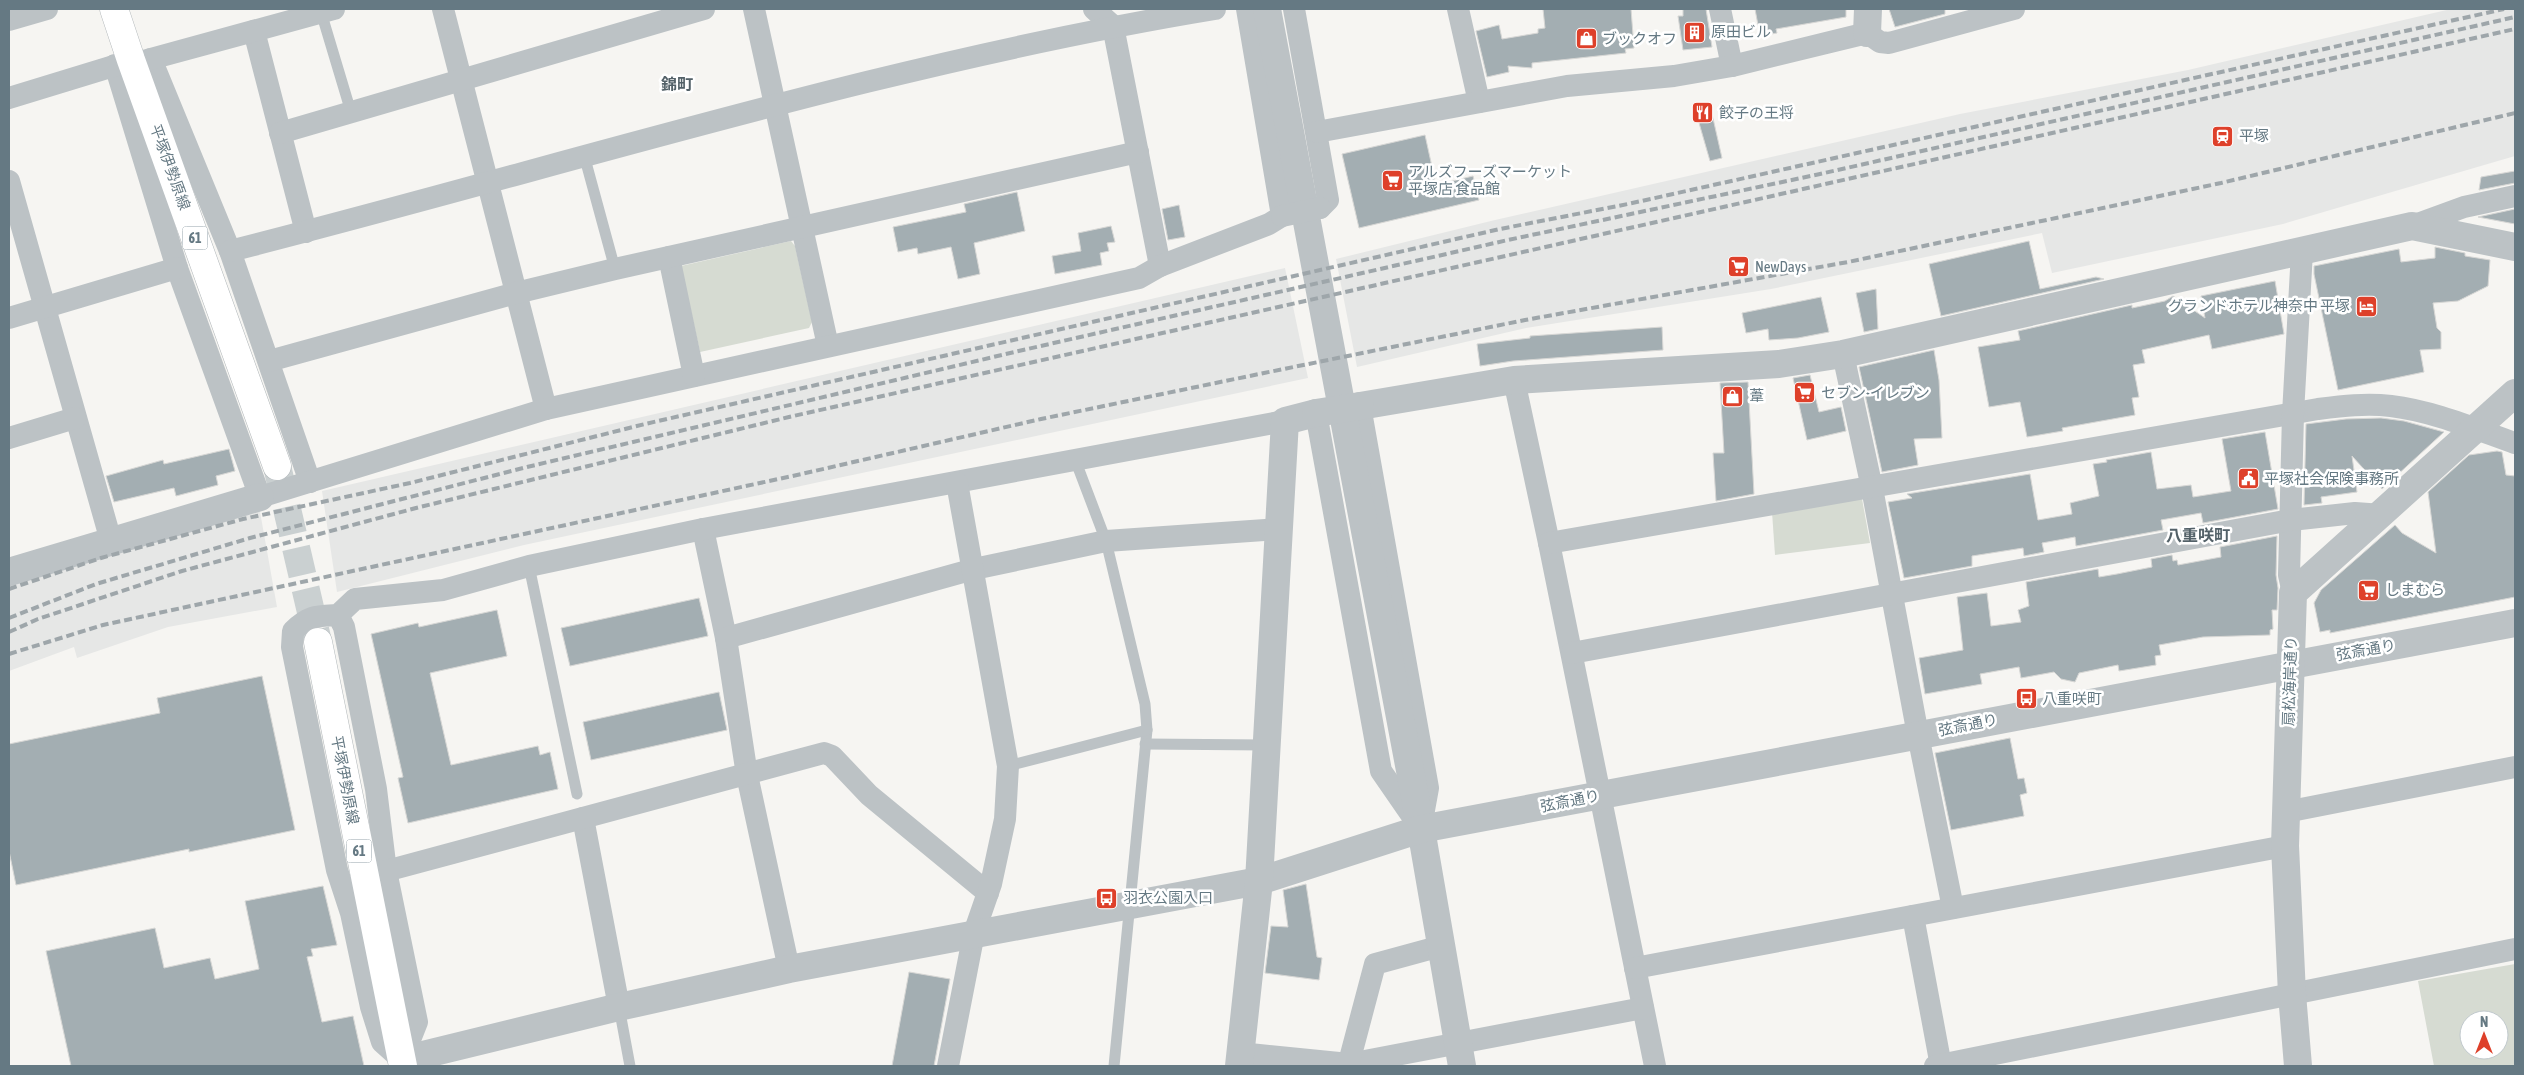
<svg xmlns="http://www.w3.org/2000/svg" width="2524" height="1075" viewBox="0 0 2524 1075" font-family="'Asap Condensed','Noto Sans JP',sans-serif">
<style>
.built{fill:#e6e7e6}
.green{fill:#d6dbd2;fill-rule:evenodd}
.building{fill:#a3aeb2;stroke:#d7d7d5}
.lines{fill:none;stroke-linecap:round;stroke-linejoin:round}
.primary-tunnel{stroke:#cad0d1;stroke-width:28;stroke-dasharray:28 14;stroke-linecap:butt}
.primary-casing{stroke:#b0b6b9;stroke-width:29}
.service{stroke:#bcc2c5;stroke-width:11}
.minor{stroke:#bcc2c5;stroke-width:22}
.tertiary{stroke:#bcc2c5;stroke-width:28}
.primary{stroke:#fff;stroke-width:28}
.rail{stroke:#9ea6aa;stroke-width:4;stroke-dasharray:8 4;stroke-linecap:butt}
.minor-bridge{stroke:#bcc2c5;stroke-width:22}
.tertiary-bridge{stroke:#bcc2c5;stroke-width:28}
.labels{text-anchor:middle;stroke-width:5;stroke-linejoin:round;paint-order:stroke}
.shield{fill:#fff;stroke:#93a1a8;stroke-width:1}
.shield-label{font-size:14px;font-weight:bold;fill:#657983}
.poi-label{font-size:15px;fill:#657983;stroke:#fff;text-anchor:start}
.street-label{font-size:15px;fill:#657983;stroke:#fff}
.neighbourhood-label{font-size:16px;font-weight:bold;fill:#536168;stroke:#fff}
</style>
<rect width="100%" height="100%" fill="#f6f5f2"/>
<g class="built">
<path d="M 2451,9 L 2515,9 L 2515,156 L 2283,224 L 2052,273 L 2042,233 L 1771,289 L 1526,328 L 1357,367 L 1336,259 L 1495,220 L 1960,114 L 2188,70 Z"/>
<path d="M 1285,268 L 1308,378 L 524,545 L 337,592 L 322,491 Z"/>
<path d="M 259,506 L 277,607 L 168,627 L 77,658 L 74,647 L 9,671 L 9,583 Z"/>
</g>
<g class="green">
<path d="M 791,241 L 795,246 L 812,322 L 809,328 L 700,352 L 681,266 Z"/>
<path d="M 1862,499 L 1870,543 L 1775,555 L 1772,512 Z"/>
<path d="M 2515,964 L 2515,1066 L 2434,1066 L 2418,981 ZM 2469,1020 L 2499,1020 L 2499,1050 L 2469,1050 Z"/>
</g>
<g class="building">
<path d="M 1543,9 L 1631,9 L 1634,48 L 1625,49 L 1626,53 L 1532,63 L 1532,68 L 1508,66 L 1509,72 L 1487,77 L 1476,31 L 1499,25 L 1502,39 L 1538,33 L 1538,29 L 1545,28 Z"/>
<path d="M 1683,9 L 1706,9 L 1712,47 L 1683,50 L 1678,16 L 1683,16 Z"/>
<path d="M 1755,9 L 1846,9 L 1846,17 L 1776,29 L 1777,33 L 1760,36 Z"/>
<path d="M 1889,9 L 1945,9 L 1945,14 L 1895,27 Z"/>
<path d="M 1710,105 L 1722,158 L 1710,161 L 1695,109 Z"/>
<path d="M 1425,135 L 1436,185 L 1473,176 L 1479,200 L 1359,228 L 1342,154 Z"/>
<path d="M 2515,171 L 2515,183 L 2479,190 L 2481,177 Z"/>
<path d="M 1017,192 L 1025,231 L 974,243 L 980,274 L 958,279 L 951,247 L 918,254 L 917,248 L 898,252 L 893,227 L 966,212 L 964,204 Z"/>
<path d="M 1179,205 L 1185,237 L 1168,240 L 1162,209 Z"/>
<path d="M 2515,209 L 2515,224 L 2478,217 Z"/>
<path d="M 1111,226 L 1115,242 L 1107,243 L 1109,251 L 1100,253 L 1102,265 L 1055,274 L 1052,256 L 1081,251 L 1078,233 Z"/>
<path d="M 2029,241 L 2040,289 L 2096,277 L 2104,279 L 1941,316 L 1929,264 Z"/>
<path d="M 2435,247 L 2465,253 L 2465,256 L 2490,260 L 2488,286 L 2458,301 L 2433,303 L 2437,328 L 2441,332 L 2441,349 L 2420,350 L 2424,372 L 2338,390 L 2314,274 L 2314,266 L 2399,249 L 2401,262 L 2435,258 Z"/>
<path d="M 2275,281 L 2284,334 L 2212,349 L 2209,335 L 2142,350 L 2145,363 L 2133,365 L 2139,397 L 2132,398 L 2135,415 L 2062,428 L 2063,431 L 2027,437 L 2020,402 L 1989,407 L 1978,347 L 2020,340 L 2018,331 L 2132,305 L 2132,308 L 2165,301 L 2173,296 L 2205,318 L 2201,296 Z"/>
<path d="M 1876,289 L 1878,329 L 1864,332 L 1856,293 Z"/>
<path d="M 1821,297 L 1829,332 L 1798,338 L 1769,340 L 1768,329 L 1746,333 L 1742,313 Z"/>
<path d="M 1662,327 L 1663,350 L 1513,361 L 1480,366 L 1477,344 L 1530,338 L 1530,336 Z"/>
<path d="M 1934,350 L 1939,380 L 1942,438 L 1914,439 L 1918,465 L 1882,472 L 1859,367 Z"/>
<path d="M 1810,375 L 1819,412 L 1841,407 L 1846,431 L 1807,440 L 1793,378 Z"/>
<path d="M 1748,382 L 1754,494 L 1716,501 L 1713,453 L 1724,453 L 1720,383 Z"/>
<path d="M 2381,418 L 2404,421 L 2444,432 L 2382,489 L 2352,456 L 2357,492 L 2321,497 L 2322,503 L 2304,505 L 2306,424 L 2346,419 Z"/>
<path d="M 2265,432 L 2278,509 L 2203,523 L 2201,513 L 2161,520 L 2163,530 L 2076,546 L 2075,537 L 2042,543 L 2044,552 L 2024,556 L 2023,548 L 1972,556 L 1972,566 L 1904,578 L 1888,502 L 1912,498 L 1907,494 L 2030,474 L 2038,520 L 2072,514 L 2070,503 L 2099,496 L 2093,464 L 2107,462 L 2106,460 L 2151,452 L 2157,489 L 2191,485 L 2193,497 L 2231,491 L 2222,439 Z"/>
<path d="M 229,449 L 235,471 L 216,476 L 218,485 L 176,496 L 174,488 L 114,502 L 106,476 L 163,460 L 164,464 Z"/>
<path d="M 2497,451 L 2502,452 L 2506,475 L 2515,476 L 2515,597 L 2330,633 L 2330,630 L 2320,632 L 2314,603 L 2321,590 L 2395,525 L 2402,533 L 2436,553 L 2428,492 L 2469,455 Z"/>
<path d="M 2277,536 L 2276,575 L 2278,588 L 2277,610 L 2272,610 L 2273,629 L 2270,630 L 2270,635 L 2203,637 L 2159,645 L 2161,655 L 2155,656 L 2156,665 L 2119,671 L 2118,665 L 2079,673 L 2075,682 L 2061,679 L 2054,672 L 2021,678 L 2019,667 L 1980,674 L 1982,684 L 1925,694 L 1919,658 L 1963,650 L 1957,597 L 1987,593 L 1991,626 L 2021,622 L 2018,610 L 2029,606 L 2026,582 L 2098,569 L 2099,577 L 2117,574 L 2152,567 L 2151,559 L 2172,555 L 2173,561 L 2177,560 L 2178,565 L 2221,557 L 2220,547 Z"/>
<path d="M 699,598 L 708,636 L 570,666 L 561,628 Z"/>
<path d="M 497,610 L 507,656 L 430,673 L 451,765 L 538,746 L 540,755 L 550,752 L 558,789 L 408,823 L 398,778 L 403,777 L 371,634 L 418,623 L 419,627 Z"/>
<path d="M 262,676 L 295,830 L 189,852 L 189,849 L 16,885 L 9,851 L 9,744 L 160,713 L 157,698 Z"/>
<path d="M 719,692 L 727,730 L 591,760 L 583,722 Z"/>
<path d="M 2010,738 L 2018,779 L 2024,778 L 2027,793 L 2020,795 L 2024,816 L 1951,830 L 1935,753 Z"/>
<path d="M 1306,884 L 1317,957 L 1322,958 L 1319,980 L 1265,973 L 1271,926 L 1288,927 L 1283,890 Z"/>
<path d="M 323,886 L 337,945 L 311,949 L 313,956 L 307,957 L 322,1022 L 353,1016 L 364,1066 L 71,1066 L 46,951 L 155,928 L 164,968 L 210,958 L 215,979 L 259,969 L 245,901 Z"/>
<path d="M 909,972 L 950,979 L 934,1066 L 892,1066 Z"/>
</g>
<g class="lines">
<path class="primary-tunnel" d="M 277,466 L 318,642"/>
<defs>
<g id="primary">
<path d="M 114,9 L 131,60 L 277,466"/>
<path d="M 318,642 L 403,1066"/>
</g>
</defs>
<use href="#primary" class="primary-casing"/>
<g class="service">
<path d="M 321,12 L 351,112"/>
<path d="M 584,155 L 615,269"/>
<path d="M 1076,462 L 1106,541 L 1145,704 L 1147,730 L 1114,1066"/>
<path d="M 529,566 L 577,794"/>
<path d="M 1145,744 L 1266,745"/>
<path d="M 1008,766 L 1147,730"/>
<path d="M 619,1007 L 630,1066"/>
</g>
<g class="minor">
<path d="M 443,9 L 546,409"/>
<path d="M 754,9 L 828,346"/>
<path d="M 1094,9 L 1113,26 L 1160,266"/>
<path d="M 1294,9 L 1328,200 L 1320,208"/>
<path d="M 1458,9 L 1479,102"/>
<path d="M 1720,9 L 1732,66"/>
<path d="M 9,20 L 47,9"/>
<path d="M 254,31 L 306,232"/>
<path d="M 151,59 L 230,251 L 310,482"/>
<path d="M 136,63 L 334,9"/>
<path d="M 115,65 L 177,268 L 260,497 L 546,409 L 1139,278 L 1160,266 L 1269,224 L 1282,216 L 1247,9"/>
<path d="M 9,98 L 130,61"/>
<path d="M 1317,132 L 1567,86 L 1674,76 L 1732,66 L 1867,33 L 1880,42 L 1889,43 L 2014,9"/>
<path d="M 280,133 L 704,9"/>
<path d="M 9,181 L 111,541"/>
<path d="M 2412,226 L 2464,207 L 2515,196"/>
<path d="M 230,251 C 558,168 881,64 1215,9"/>
<path d="M 669,257 L 694,376"/>
<path d="M 9,318 L 177,268"/>
<path d="M 1843,354 L 1872,488 L 1918,735 L 1953,908"/>
<path d="M 269,361 L 516,293 L 615,269 L 1138,152"/>
<path d="M 1514,380 L 1549,543 L 1655,1066"/>
<path d="M 1360,406 L 1428,788 L 1422,821"/>
<path d="M 1316,413 L 1381,771 L 1419,826"/>
<path d="M 9,438 L 75,418"/>
<path d="M 703,529 L 726,638 L 747,775 L 789,969"/>
<path d="M 1549,543 L 2318,409 C 2342,406 2366,403 2391,406 C 2433,411 2475,429 2515,443"/>
<path d="M 2293,593 L 2289,575 L 2293,414 L 2302,251"/>
<path d="M 338,615 L 344,627 L 376,789 L 386,871 L 417,1022 L 402,1060 L 382,1042 L 371,1007 L 351,913 L 337,870 L 292,647 L 293,631 C 309,615 317,616 338,615 L 355,599 L 443,590 L 529,566 L 703,529 L 1285,421"/>
<path d="M 726,638 L 974,569 L 1106,541 L 1279,529"/>
<path d="M 1572,653 L 2291,520 L 2355,513 L 2382,515"/>
<path d="M 2286,812 L 2515,767"/>
<path d="M 583,818 L 619,1007"/>
<path d="M 386,871 L 824,753 L 832,756 L 869,795 L 988,893"/>
<path d="M 1913,916 L 1941,1066"/>
<path d="M 1635,968 L 2285,846"/>
<path d="M 1240,1053 L 1349,1064 L 1643,1008"/>
<path d="M 948,1066 L 974,933 L 991,884 L 1005,819 L 1008,766 L 957,483"/>
<path d="M 1348,1066 L 1375,964 L 1441,946"/>
<path d="M 1935,1066 L 2515,949"/>
</g>
<g class="tertiary">
<path d="M 1267,9 L 1421,829 L 1462,1066"/>
<path d="M 1867,33 L 1868,9"/>
<path d="M 1360,406 L 1514,380 L 1779,364 L 1843,354 L 2412,226 L 2515,247"/>
<path d="M 9,572 L 260,497"/>
<path d="M 402,1060 L 619,1007 L 789,969 L 1259,881 L 1421,829 L 2515,623"/>
<path d="M 1239,1066 L 1259,881 L 1285,421 L 1316,413"/>
<path d="M 2298,1066 L 2292,994 L 2285,846 L 2293,593 L 2515,393"/>
</g>
<use href="#primary" class="primary"/>
<g class="rail">
<path d="M 9,589 L 101,558 L 243,519 L 410,483 L 645,424 L 1500,229 L 1628,204 L 2504,9"/>
<path d="M 9,618 L 96,584 L 250,538 L 527,467 L 1023,350 L 1508,240 L 1820,174 L 2515,17"/>
<path d="M 9,632 L 38,619 L 182,571 L 416,508 L 789,417 L 2515,29"/>
<path d="M 9,654 L 103,625 L 797,475 L 1041,419 L 1264,373 L 1525,320 L 1848,262 L 2221,183 L 2515,113"/>
</g>
<path class="minor-bridge" d="M 1282,216 L 1320,208"/>
<path class="tertiary-bridge" d="M 1316,413 L 1360,406"/>
</g>
<defs>
<symbol id="building-square" viewBox="-11 -11 22 22"><rect x="-9" y="-9" width="18" height="18" rx="4" fill="#de402a" stroke="#fff"/><path d="M-4-6H4V6H1V3H-1V6H-4ZM-2.5-4.3h1.7v1.8h-1.7ZM.8-4.3h1.7v1.8H.8ZM-2.5-1h1.7V.8h-1.7ZM.8-1h1.7V.8H.8Z" fill="#fff"/></symbol>
<symbol id="shop-square" viewBox="-11 -11 22 22"><rect x="-9" y="-9" width="18" height="18" rx="4" fill="#de402a" stroke="#fff"/><path d="M-5-2.5h2.3a2.7 3.5 0 0 1 5.4 0H5L5.5 6h-11ZM-1.5-2.5h3a1.5 2.3 0 0 0-3 0Z" fill="#fff"/></symbol>
<symbol id="restaurant-square" viewBox="-11 -11 22 22"><rect x="-9" y="-9" width="18" height="18" rx="4" fill="#de402a" stroke="#fff"/><path d="M-5-6h1v4h1v-4h1v4h1v-4h1v5L-1.5 .5V6h-2V.5L-5-1ZM5-6V6H3V1.5H1.5Q1.5-4 5-6Z" fill="#fff"/></symbol>
<symbol id="station-square" viewBox="-11 -11 22 22"><rect x="-9" y="-9" width="18" height="18" rx="4" fill="#de402a" stroke="#fff"/><path d="M-3-6H3Q5-6 5-4V2Q5 4 3 4L4.5 6H3L1.5 4h-3L-3 6H-4.5L-3 4Q-5 4-5 2V-4Q-5-6-3-6ZM-3.5-4v3h7v-3ZM-3.5 1v1.5H-2V1ZM2 1v1.5H3.5V1Z" fill="#fff"/></symbol>
<symbol id="supermarket-square" viewBox="-11 -11 22 22"><rect x="-9" y="-9" width="18" height="18" rx="4" fill="#de402a" stroke="#fff"/><path d="M-6-5.5h2.5l.6 2H6L4.5 2H-2.5L-4.4-4H-6ZM-1.5 3.2a1.3 1.3 0 1 0 .1 0ZM3 3.2a1.3 1.3 0 1 0 .1 0Z" fill="#fff"/></symbol>
<symbol id="hotel-square" viewBox="-11 -11 22 22"><rect x="-9" y="-9" width="18" height="18" rx="4" fill="#de402a" stroke="#fff"/><path d="M-6-4.5h1.5V1H6V5H4.5V3h-9V5H-6ZM-4 0a1.8 1.8 0 1 1 3.6 0ZM.5 0V-2.5h3Q6-2.5 6 0Z" fill="#fff"/></symbol>
<symbol id="civic-square" viewBox="-11 -11 22 22"><rect x="-9" y="-9" width="18" height="18" rx="4" fill="#de402a" stroke="#fff"/><path d="M-.6-6.5H3V-4.5H.6V-3L4-1V1h2V6H-6V1h2V-1L-.6-3ZM-1.2 2.5V6h2.4V2.5Z" fill="#fff"/></symbol>
<symbol id="bus-square" viewBox="-11 -11 22 22"><rect x="-9" y="-9" width="18" height="18" rx="4" fill="#de402a" stroke="#fff"/><path d="M-5-6H5V4H4V6H2V4H-2V6H-4V4H-5ZM-3.5-4V0h7V-4ZM-3.5 1.2v1.5H-2V1.2ZM2 1.2v1.5H3.5V1.2Z" fill="#fff"/></symbol>
</defs>
<g fill-rule="evenodd">
<use href="#building-square" x="1682" y="20" width="25" height="25"/>
<use href="#shop-square" x="1574" y="26" width="25" height="25"/>
<use href="#restaurant-square" x="1690" y="100" width="25" height="25"/>
<use href="#station-square" x="2210" y="124" width="25" height="25"/>
<use href="#supermarket-square" x="1380" y="168" width="25" height="25"/>
<use href="#supermarket-square" x="1726" y="254" width="25" height="25"/>
<use href="#hotel-square" x="2354" y="294" width="25" height="25"/>
<use href="#supermarket-square" x="1792" y="380" width="25" height="25"/>
<use href="#shop-square" x="1720" y="384" width="25" height="25"/>
<use href="#civic-square" x="2236" y="466" width="25" height="25"/>
<use href="#supermarket-square" x="2356" y="578" width="25" height="25"/>
<use href="#bus-square" x="2014" y="686" width="25" height="25"/>
<use href="#bus-square" x="1094" y="886" width="25" height="25"/>
</g>
<g class="labels">
<g class="shield">
<rect x="182.5" y="226.5" width="25" height="23" rx="4"/>
<rect x="346.5" y="839.5" width="25" height="23" rx="4"/>
</g>
<g class="shield-label">
<text x="195" y="243">61</text>
<text x="359" y="856">61</text>
</g>
<g class="poi-label">
<text x="1711" y="37">原田ビル</text>
<text x="1602" y="44">ブックオフ</text>
<text x="1719" y="118">餃子の王将</text>
<text x="2239" y="141">平塚</text>
<text x="1408" y="177">アルズフーズマーケット<tspan x="1408" dy="17">平塚店 食品館</tspan></text>
<text x="1755" y="272">NewDays</text>
<text x="2350" y="311" text-anchor="end">グランドホテル神奈中 平塚</text>
<text x="1821" y="398">セブン-イレブン</text>
<text x="1749" y="401">葦</text>
<text x="2264" y="484">平塚社会保険事務所</text>
<text x="2385" y="595">しまむら</text>
<text x="2042" y="704">八重咲町</text>
<text x="1123" y="903">羽衣公園入口</text>
</g>
<g class="street-label">
<text transform="translate(170 167) rotate(70)" y="5">平塚伊勢原線</text>
<text transform="translate(2366 650) rotate(-10)" y="5">弦斎通り</text>
<text transform="translate(2290 681) rotate(-88)" y="5">扇松海岸通り</text>
<text transform="translate(1968 725) rotate(-11)" y="5">弦斎通り</text>
<text transform="translate(345 780) rotate(79)" y="5">平塚伊勢原線</text>
<text transform="translate(1570 801) rotate(-11)" y="5">弦斎通り</text>
</g>
<g class="neighbourhood-label">
<text x="677" y="90">錦町</text>
<text x="2198" y="541">八重咲町</text>
</g>
</g>
<rect width="2524" height="1075" fill="none" stroke="#657983" stroke-width="20"/>
<g transform="translate(2484 1035)"><circle r="24" fill="#ffffff" stroke="#c1c9cd"/>
<path d="M0-4L9 19L0 12L-9 19Z" fill="#de402a"/>
<text y="-8" font-size="14" font-weight="bold" text-anchor="middle" fill="#657983">N</text>
</g>
</svg>
